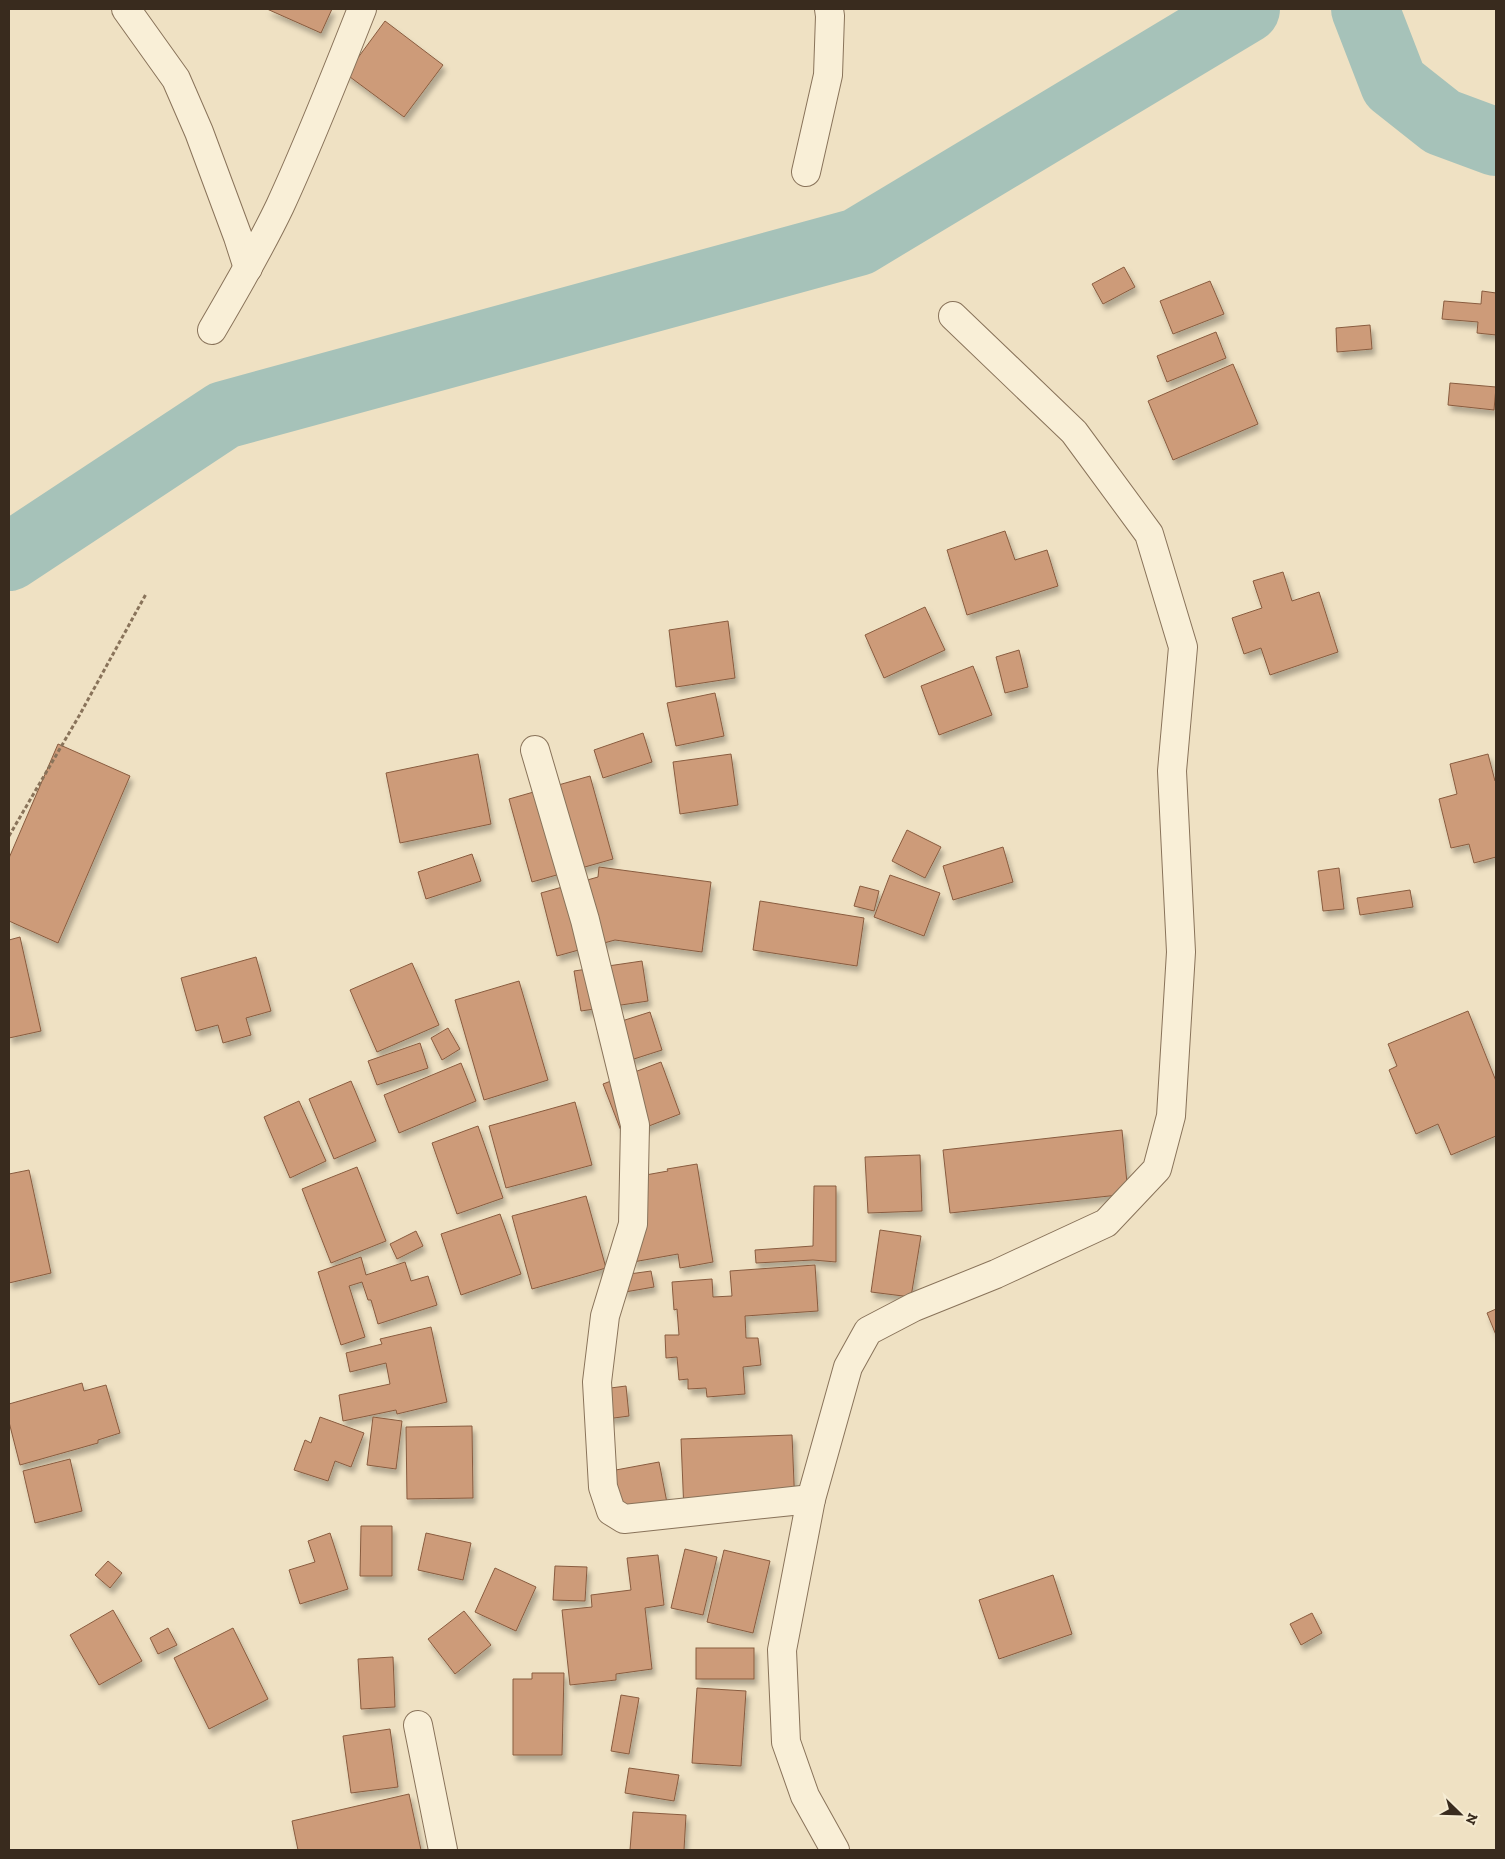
<svg xmlns="http://www.w3.org/2000/svg" width="1505" height="1859" viewBox="0 0 1505 1859" font-family="'Zilla Slab',serif">
<style>
.lines{fill:none;stroke-linecap:round;stroke-linejoin:round}
.river{stroke:#a6c2b9;stroke-width:68}
.building{fill:#cd9b79;stroke:#895c3f;filter:url(#shadow)}
.minor-casing{stroke:#89735a;stroke-width:30}
.path{stroke:#89735a;stroke-width:3;stroke-dasharray:4 2.5;stroke-linecap:butt}
.minor{stroke:#f9efd7;stroke-width:28}
</style>
<defs>
<filter id="shadow"><feDropShadow dx="3" dy="5.5" stdDeviation="2.5" flood-color="#0004"/></filter>
</defs>
<rect width="100%" height="100%" fill="#efe1c3"/>
<g class="lines">
<g class="river">
<path d="M 1365,9 L 1394,84 L 1442,122 L 1496,142"/>
<path d="M 9,557 L 224,415 L 858,242 L 1246,9"/>
</g>
</g>
<g class="building">
<path d="M 267,9 L 332,9 L 321,33 Z"/>
<path d="M 385,21 L 443,65 L 404,117 L 346,74 Z"/>
<path d="M 1124,267 L 1135,287 L 1103,304 L 1092,284 Z"/>
<path d="M 1210,281 L 1224,314 L 1173,334 L 1160,301 Z"/>
<path d="M 1482,291 L 1496,293 L 1496,335 L 1477,333 L 1478,322 L 1442,319 L 1444,301 L 1481,304 Z"/>
<path d="M 1370,325 L 1372,349 L 1337,352 L 1336,328 Z"/>
<path d="M 1216,332 L 1226,358 L 1167,382 L 1157,356 Z"/>
<path d="M 1233,364 L 1258,424 L 1173,460 L 1148,401 Z"/>
<path d="M 1450,383 L 1496,387 L 1494,410 L 1448,405 Z"/>
<path d="M 1005,531 L 1015,560 L 1047,550 L 1058,586 L 967,615 L 947,550 Z"/>
<path d="M 1283,572 L 1292,601 L 1319,592 L 1338,652 L 1270,675 L 1261,648 L 1244,654 L 1232,618 L 1262,608 L 1253,581 Z"/>
<path d="M 925,607 L 945,650 L 884,678 L 865,635 Z"/>
<path d="M 728,621 L 735,678 L 676,687 L 669,630 Z"/>
<path d="M 1019,650 L 1028,687 L 1005,693 L 996,657 Z"/>
<path d="M 973,666 L 992,715 L 939,735 L 921,686 Z"/>
<path d="M 715,693 L 724,736 L 676,746 L 667,703 Z"/>
<path d="M 643,733 L 652,762 L 603,778 L 594,750 Z"/>
<path d="M 58,744 L 130,776 L 58,943 L 9,921 L 9,858 Z"/>
<path d="M 478,754 L 491,824 L 400,843 L 386,773 Z"/>
<path d="M 731,754 L 738,805 L 680,814 L 673,762 Z"/>
<path d="M 1488,754 L 1495,781 L 1496,780 L 1496,857 L 1474,863 L 1469,844 L 1451,848 L 1439,799 L 1457,794 L 1450,764 Z"/>
<path d="M 590,776 L 613,859 L 532,882 L 509,799 Z"/>
<path d="M 907,830 L 941,847 L 925,878 L 892,861 Z"/>
<path d="M 1003,847 L 1013,882 L 953,900 L 943,866 Z"/>
<path d="M 472,854 L 481,881 L 426,899 L 418,872 Z"/>
<path d="M 599,867 L 711,882 L 702,952 L 615,940 L 557,956 L 541,893 L 598,877 Z"/>
<path d="M 1339,868 L 1344,909 L 1323,911 L 1318,871 Z"/>
<path d="M 890,875 L 940,893 L 924,936 L 874,917 Z"/>
<path d="M 860,886 L 879,891 L 874,911 L 854,906 Z"/>
<path d="M 1410,890 L 1413,907 L 1360,915 L 1357,898 Z"/>
<path d="M 760,901 L 864,918 L 857,966 L 753,950 Z"/>
<path d="M 20,937 L 41,1031 L 9,1038 L 9,940 Z"/>
<path d="M 256,957 L 271,1011 L 246,1018 L 251,1035 L 223,1043 L 218,1025 L 196,1031 L 181,978 Z"/>
<path d="M 642,961 L 648,1001 L 581,1011 L 574,971 Z"/>
<path d="M 412,963 L 439,1025 L 377,1052 L 350,990 Z"/>
<path d="M 519,981 L 548,1080 L 484,1100 L 455,1000 Z"/>
<path d="M 1468,1011 L 1496,1081 L 1496,1136 L 1451,1155 L 1438,1124 L 1416,1134 L 1389,1070 L 1397,1066 L 1388,1044 Z"/>
<path d="M 650,1012 L 662,1050 L 609,1067 L 597,1029 Z"/>
<path d="M 448,1028 L 460,1049 L 442,1060 L 431,1038 Z"/>
<path d="M 420,1043 L 428,1068 L 377,1085 L 368,1061 Z"/>
<path d="M 661,1062 L 680,1114 L 623,1136 L 603,1084 Z"/>
<path d="M 461,1063 L 476,1101 L 399,1133 L 384,1095 Z"/>
<path d="M 351,1081 L 376,1141 L 334,1159 L 309,1099 Z"/>
<path d="M 299,1101 L 326,1161 L 290,1178 L 264,1117 Z"/>
<path d="M 575,1102 L 592,1165 L 506,1188 L 489,1126 Z"/>
<path d="M 478,1126 L 503,1198 L 457,1214 L 432,1143 Z"/>
<path d="M 1122,1130 L 1128,1194 L 950,1213 L 943,1150 Z"/>
<path d="M 920,1155 L 922,1211 L 868,1213 L 865,1157 Z"/>
<path d="M 697,1164 L 713,1262 L 680,1268 L 678,1254 L 633,1262 L 640,1176 L 668,1171 L 667,1169 Z"/>
<path d="M 357,1167 L 386,1241 L 331,1263 L 302,1189 Z"/>
<path d="M 29,1170 L 51,1273 L 9,1283 L 9,1174 Z"/>
<path d="M 814,1186 L 836,1186 L 836,1262 L 813,1260 L 756,1263 L 755,1250 L 813,1246 Z"/>
<path d="M 586,1196 L 606,1268 L 532,1289 L 512,1216 Z"/>
<path d="M 500,1214 L 521,1274 L 461,1295 L 441,1234 Z"/>
<path d="M 880,1230 L 921,1236 L 911,1297 L 871,1292 Z"/>
<path d="M 416,1231 L 423,1246 L 397,1259 L 390,1244 Z"/>
<path d="M 361,1257 L 366,1275 L 405,1262 L 411,1281 L 428,1276 L 437,1305 L 378,1324 L 371,1300 L 368,1300 L 362,1282 L 349,1286 L 365,1337 L 341,1345 L 318,1272 Z"/>
<path d="M 815,1265 L 818,1311 L 745,1316 L 746,1338 L 758,1338 L 761,1365 L 743,1367 L 745,1394 L 707,1397 L 706,1388 L 688,1389 L 688,1379 L 679,1380 L 677,1357 L 666,1358 L 665,1335 L 679,1335 L 677,1309 L 674,1310 L 672,1282 L 712,1279 L 713,1297 L 732,1296 L 730,1271 Z"/>
<path d="M 651,1271 L 654,1287 L 625,1292 L 622,1275 Z"/>
<path d="M 1496,1309 L 1496,1335 L 1487,1313 Z"/>
<path d="M 431,1327 L 447,1402 L 397,1414 L 396,1410 L 343,1421 L 339,1395 L 390,1384 L 386,1363 L 350,1372 L 346,1353 L 382,1344 L 380,1339 Z"/>
<path d="M 82,1383 L 84,1391 L 106,1385 L 120,1433 L 98,1440 L 98,1443 L 20,1465 L 9,1422 L 9,1404 Z"/>
<path d="M 626,1386 L 629,1416 L 599,1420 L 595,1390 Z"/>
<path d="M 320,1417 L 364,1433 L 351,1467 L 335,1461 L 328,1481 L 294,1470 L 305,1440 L 311,1443 Z"/>
<path d="M 373,1417 L 402,1421 L 396,1469 L 367,1465 Z"/>
<path d="M 472,1426 L 473,1498 L 407,1499 L 406,1427 Z"/>
<path d="M 792,1435 L 795,1507 L 684,1512 L 681,1439 Z"/>
<path d="M 70,1459 L 82,1511 L 35,1523 L 23,1471 Z"/>
<path d="M 659,1462 L 669,1513 L 615,1523 L 605,1472 Z"/>
<path d="M 361,1526 L 392,1526 L 392,1576 L 360,1576 Z"/>
<path d="M 330,1533 L 348,1589 L 300,1604 L 289,1570 L 315,1562 L 308,1541 Z"/>
<path d="M 426,1533 L 471,1543 L 463,1580 L 418,1570 Z"/>
<path d="M 685,1549 L 717,1557 L 703,1615 L 671,1608 Z"/>
<path d="M 724,1550 L 770,1561 L 753,1633 L 707,1622 Z"/>
<path d="M 658,1555 L 664,1605 L 645,1608 L 652,1669 L 616,1674 L 616,1680 L 570,1685 L 562,1610 L 592,1607 L 591,1595 L 631,1590 L 627,1558 Z"/>
<path d="M 108,1561 L 122,1573 L 110,1588 L 95,1575 Z"/>
<path d="M 555,1566 L 587,1567 L 585,1601 L 553,1600 Z"/>
<path d="M 495,1568 L 536,1587 L 516,1631 L 475,1612 Z"/>
<path d="M 1053,1575 L 1072,1634 L 999,1659 L 979,1600 Z"/>
<path d="M 113,1610 L 142,1661 L 99,1685 L 70,1635 Z"/>
<path d="M 464,1611 L 491,1645 L 455,1674 L 428,1639 Z"/>
<path d="M 1312,1613 L 1322,1633 L 1301,1645 L 1290,1624 Z"/>
<path d="M 168,1628 L 177,1645 L 158,1654 L 150,1638 Z"/>
<path d="M 233,1628 L 268,1699 L 209,1729 L 174,1658 Z"/>
<rect x="696" y="1648" width="58" height="31"/>
<path d="M 393,1657 L 395,1707 L 361,1709 L 358,1659 Z"/>
<path d="M 532,1673 L 564,1673 L 562,1755 L 513,1755 L 513,1679 L 532,1679 Z"/>
<path d="M 697,1688 L 746,1691 L 741,1766 L 692,1763 Z"/>
<path d="M 621,1695 L 639,1698 L 629,1754 L 611,1751 Z"/>
<path d="M 390,1729 L 398,1787 L 351,1793 L 343,1736 Z"/>
<path d="M 629,1768 L 679,1775 L 674,1801 L 625,1793 Z"/>
<path d="M 409,1794 L 421,1850 L 298,1850 L 292,1821 Z"/>
<path d="M 633,1812 L 686,1815 L 684,1850 L 630,1850 Z"/>
</g>
<g class="lines">
<defs>
<g id="minor">
<path d="M 126,9 L 176,79 L 199,132 L 238,237 L 248,268"/>
<path d="M 806,172 L 828,75 L 830,16 L 829,9"/>
<path d="M 212,330 C 236,289 260,248 280,206 C 310,141 336,75 362,9"/>
<path d="M 535,750 L 585,920 L 635,1125 L 633,1224 L 605,1316 L 597,1382 L 603,1487 L 611,1511 L 624,1519 L 811,1499"/>
<path d="M 418,1725 L 443,1850"/>
<path d="M 835,1850 L 805,1796 L 786,1742 L 782,1650 L 811,1499 L 848,1367 L 868,1331 L 914,1307 L 996,1274 L 1106,1223 L 1157,1169 L 1171,1116 L 1181,952 L 1172,771 L 1183,647 L 1149,534 L 1074,432 L 953,316"/>
</g>
</defs>
<use href="#minor" class="minor-casing"/>
<path class="path" d="M 9,836 L 79,716 L 146,594"/>
<use href="#minor" class="minor"/>
</g>
<rect width="1505" height="1859" fill="none" stroke="#392b1e" stroke-width="20"/>
<g transform="translate(1460 1814) rotate(113)" stroke="#f6ecd3" stroke-width="4" paint-order="stroke">
<path d="M0-4L9 19L0 12L-9 19Z" fill="#392b1e"/>
<text y="-8" font-size="14" font-weight="bold" text-anchor="middle" fill="#392b1e">N</text>
</g>
</svg>
